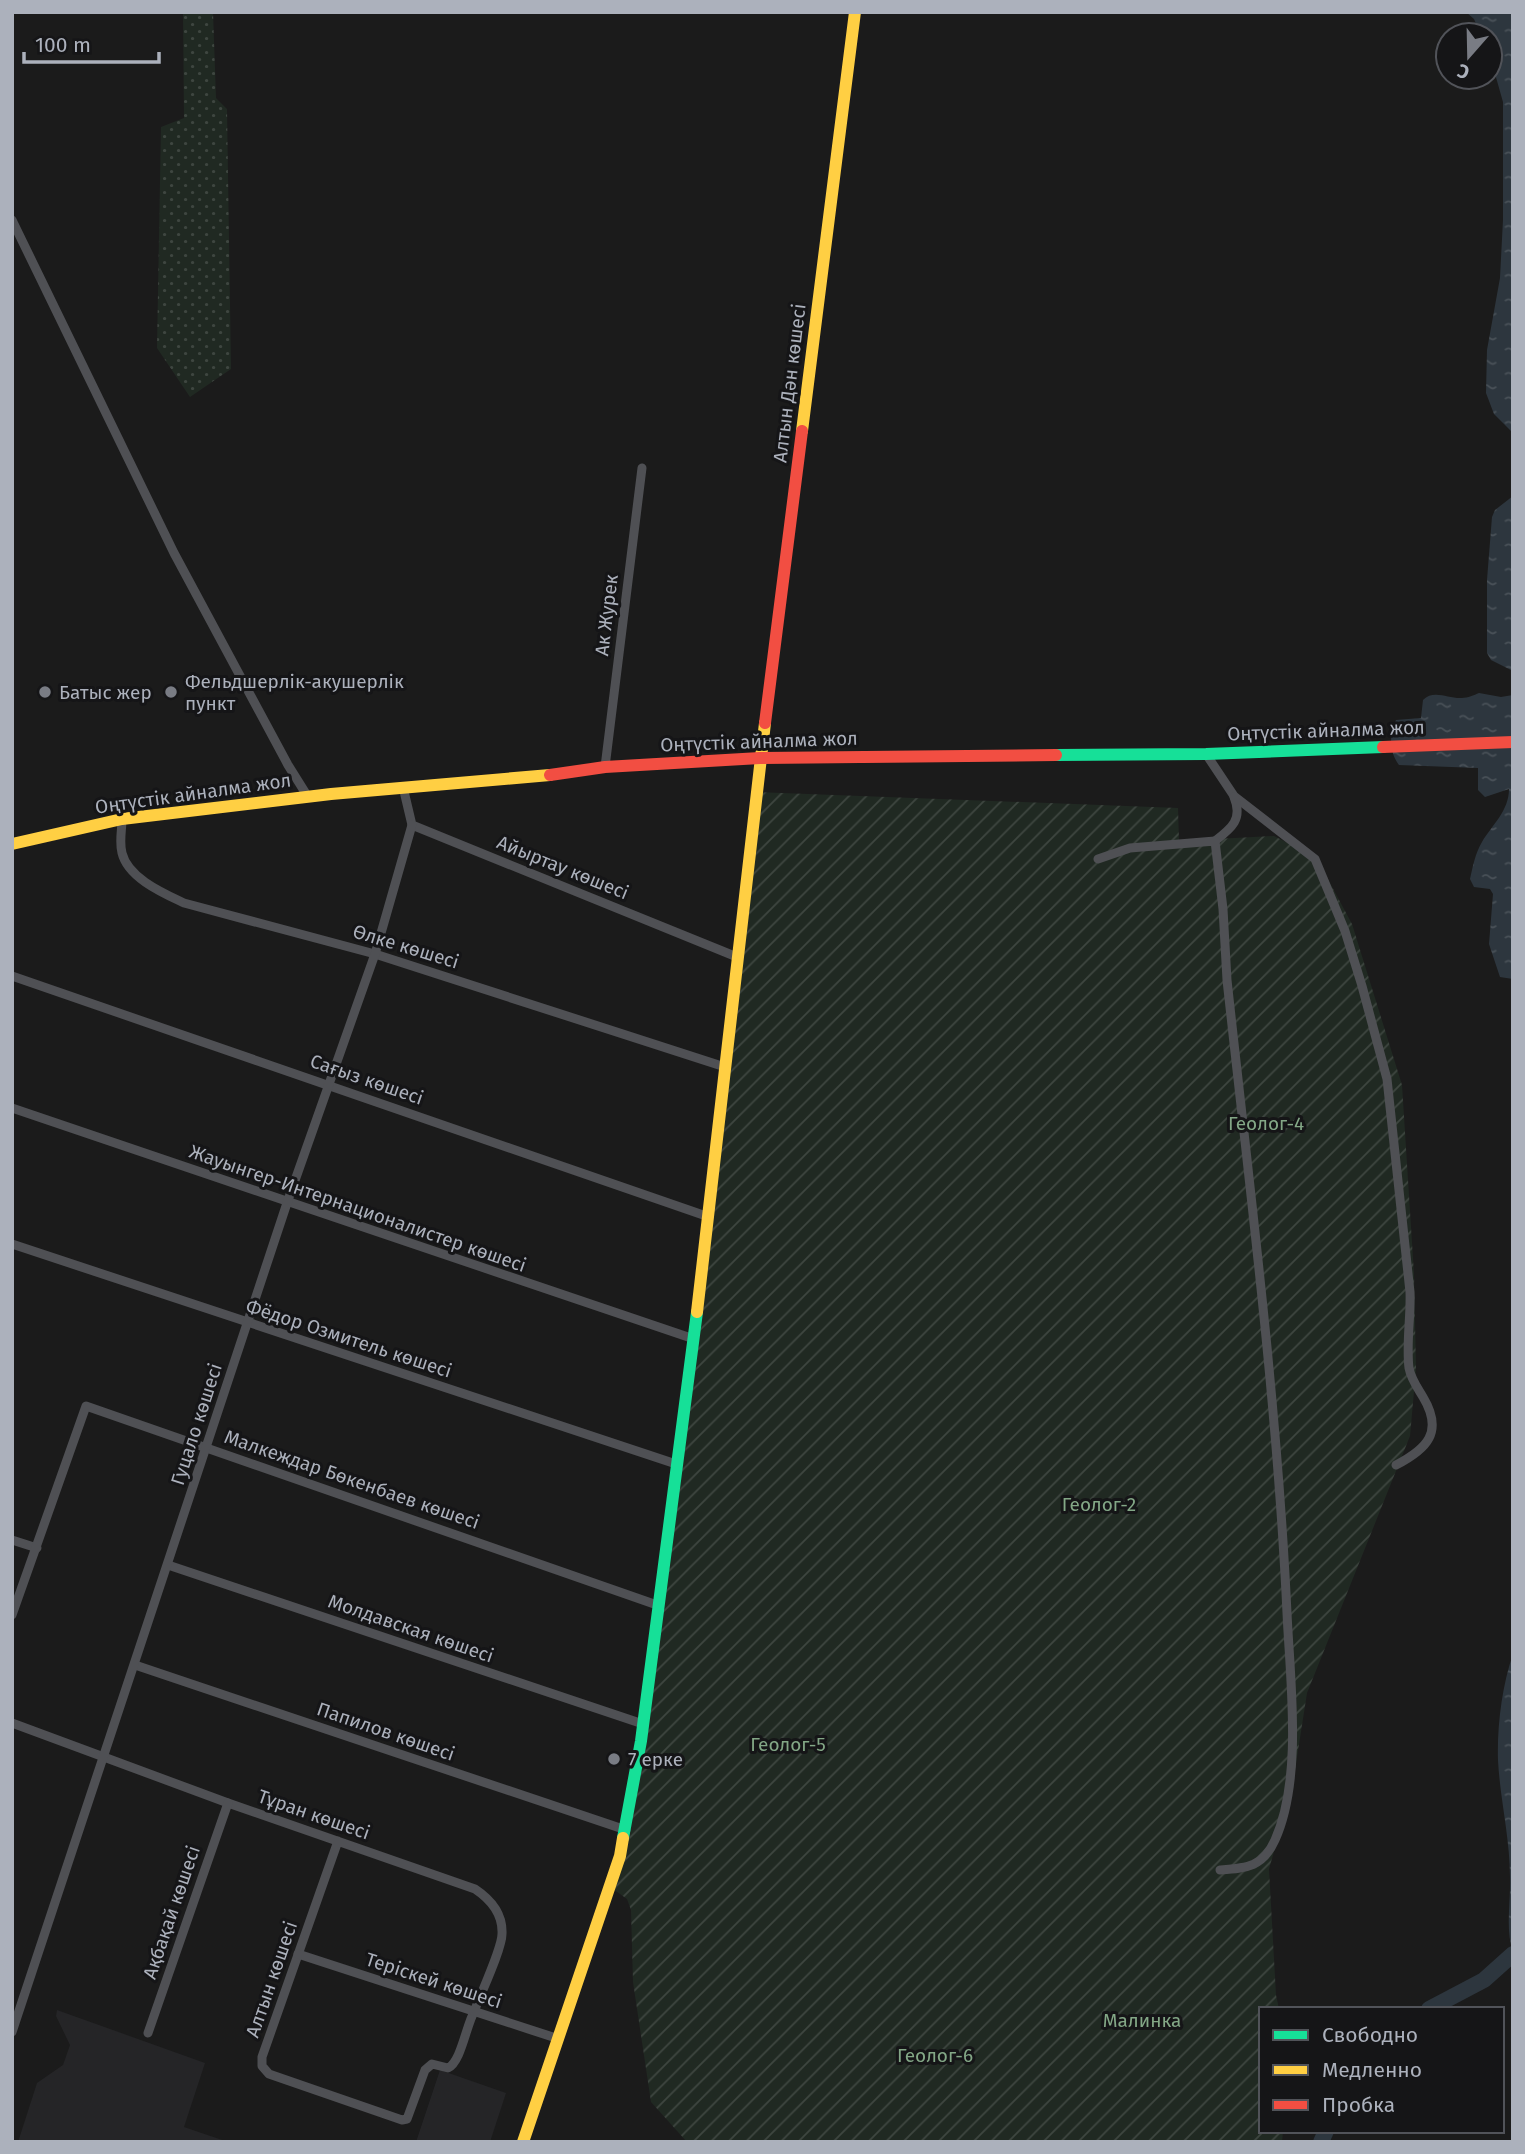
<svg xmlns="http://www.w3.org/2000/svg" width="1525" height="2154" viewBox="0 0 1525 2154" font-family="'Fira Sans',sans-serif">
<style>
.built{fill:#252527}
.grass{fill:url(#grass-dots)}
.garden{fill:url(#garden-furrows)}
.water{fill:url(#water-ripples)}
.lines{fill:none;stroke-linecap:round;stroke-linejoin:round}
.river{stroke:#2d363e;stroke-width:16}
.street{stroke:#4f5054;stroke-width:9}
.fast{stroke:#16e098;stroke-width:12}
.slow{stroke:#ffcf43;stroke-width:12}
.jam{stroke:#f24e42;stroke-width:12}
.poi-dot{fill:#797c84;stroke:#151517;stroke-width:2.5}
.labels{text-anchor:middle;stroke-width:6;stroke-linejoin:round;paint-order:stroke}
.street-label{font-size:19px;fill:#acb1bc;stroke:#151517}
.poi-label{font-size:19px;fill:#acb1bc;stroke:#151517;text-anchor:start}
.park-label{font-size:19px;fill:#83a786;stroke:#151517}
</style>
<defs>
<pattern id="grass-dots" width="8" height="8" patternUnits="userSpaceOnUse" patternTransform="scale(1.75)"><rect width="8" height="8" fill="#202922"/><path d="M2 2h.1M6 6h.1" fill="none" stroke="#3e4640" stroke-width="1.8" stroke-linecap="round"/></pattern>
<pattern id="garden-furrows" width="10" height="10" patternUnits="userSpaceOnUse" patternTransform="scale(1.75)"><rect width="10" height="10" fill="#202922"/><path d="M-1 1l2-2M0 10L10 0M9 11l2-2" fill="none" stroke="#3e4640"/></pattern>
<pattern id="water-ripples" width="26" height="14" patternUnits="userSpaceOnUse" patternTransform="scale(1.75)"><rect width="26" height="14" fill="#2d363e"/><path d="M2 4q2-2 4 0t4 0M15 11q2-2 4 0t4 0" fill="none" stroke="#495158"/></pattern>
</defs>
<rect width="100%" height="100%" fill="#1b1b1b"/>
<g class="built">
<path d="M 57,2010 L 205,2063 L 184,2127 L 228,2142 L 18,2142 L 37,2083 L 63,2065 L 70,2045 L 56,2016 Z"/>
<path d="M 440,2070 L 506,2093 L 490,2142 L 416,2142 Z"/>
</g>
<path class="grass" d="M 183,12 L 213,12 L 216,98 L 227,109 L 231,369 L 190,397 L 157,348 L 161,127 L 184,118 Z"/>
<path class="garden" d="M 757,792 L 1178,808 L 1179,841 L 1274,836 L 1316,857 L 1352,924 L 1402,1085 L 1414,1274 L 1416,1369 L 1410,1436 L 1307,1693 L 1292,1789 L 1269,1869 L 1276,1995 L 1279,2009 L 1261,2009 L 1261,2131 L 1283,2131 L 1282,2142 L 687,2142 L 651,2102 L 633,1982 L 631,1910 L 627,1899 L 613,1889 L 628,1840 Z"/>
<g class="water">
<path d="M 1466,12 L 1513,12 L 1513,433 L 1494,414 L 1486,393 L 1487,350 L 1500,278 L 1503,220 L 1503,102 L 1490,56 L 1490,35 L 1481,35 L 1474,19 Z"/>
<path d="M 1513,496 L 1513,671 L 1491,660 L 1487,653 L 1487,580 L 1492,517 L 1495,510 Z"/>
<path d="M 1479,693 L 1501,697 L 1513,695 L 1513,979 L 1500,977 L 1489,944 L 1493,894 L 1490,889 L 1474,887 L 1470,879 C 1473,866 1475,854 1482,842 C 1492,825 1509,811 1509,789 L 1485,797 L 1478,790 L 1478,768 L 1399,765 C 1389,752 1389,734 1396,720 L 1421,718 L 1423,700 C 1434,689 1448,699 1462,698 C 1468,698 1474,695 1479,693 Z"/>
<path d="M 1513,1654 L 1513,1952 C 1505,1929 1511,1901 1510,1877 C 1510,1838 1500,1799 1498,1760 C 1497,1726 1502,1686 1513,1654 Z"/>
</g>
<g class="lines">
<g class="river">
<path d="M 1429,2009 L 1484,1980 L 1513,1954"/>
<path d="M 1321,2142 L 1326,2131"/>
</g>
<g class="street">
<path d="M 12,220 L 174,553 L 288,765 L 308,797"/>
<path d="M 1206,754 L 1234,796 L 1315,859 L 1345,931 L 1362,986 L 1387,1079 L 1410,1292 C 1411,1317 1406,1343 1409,1368 C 1411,1379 1417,1387 1423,1397 C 1444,1432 1427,1449 1396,1465"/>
<path d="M 605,767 L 642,468"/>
<path d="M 403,787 L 412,825 L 737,957"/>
<path d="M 122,819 C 122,830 119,842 122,853 C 128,878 163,893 184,903 L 375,954 L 725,1067"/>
<path d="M 1215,841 C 1232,828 1243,819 1234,797"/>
<path d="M 1098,859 L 1130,848 L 1215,841 L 1223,909 L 1227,980 C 1250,1191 1277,1401 1287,1613 C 1290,1680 1303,1778 1275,1840 C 1263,1867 1247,1868 1220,1870"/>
<path d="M 12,976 L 709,1217"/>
<path d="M 12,1108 L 694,1339"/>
<path d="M 12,1244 L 676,1464"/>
<path d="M 12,1540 L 37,1548"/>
<path d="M 168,1565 L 643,1724"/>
<path d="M 12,1615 L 86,1406 L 657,1605"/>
<path d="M 135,1665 L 626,1830"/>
<path d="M 12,1723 L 228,1803 L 475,1889 C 490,1899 503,1914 502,1934 C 502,1949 480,1995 474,2012 C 466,2026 461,2062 448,2068 L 432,2064 L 425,2070 L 407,2119 L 402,2120 L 269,2074 L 262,2066 L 262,2057 L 338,1841"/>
<path d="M 298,1954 L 559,2039"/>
<path d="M 12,2032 L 287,1203 L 375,954 L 412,825"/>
<path d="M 148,2033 L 228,1803"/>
</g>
<g class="fast">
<path d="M 1056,755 L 1206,754 L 1383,747"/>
<path d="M 623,1838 L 641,1741 L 697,1312"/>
</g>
<g class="slow">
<path d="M 802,431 L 855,12"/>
<path d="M 12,844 L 122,819 L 331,794 L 550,775"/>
<path d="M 697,1312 L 765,723"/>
<path d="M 523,2142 L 620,1856 L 623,1838"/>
</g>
<g class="jam">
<path d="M 765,723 L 802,431"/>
<path d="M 1383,747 L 1513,742"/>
<path d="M 550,775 L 605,767 L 760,758 L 1056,755"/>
</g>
</g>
<g class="poi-dot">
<circle cx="45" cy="692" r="7"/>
<circle cx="171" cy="692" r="7"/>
<circle cx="614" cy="1759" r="7"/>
</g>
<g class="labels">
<g class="street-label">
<text transform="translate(789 383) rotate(-83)" y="7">Алтын Дән көшесі</text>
<text transform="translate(606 615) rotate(-83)" y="7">Ак Журек</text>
<text transform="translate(1326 730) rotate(-2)" y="7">Оңтүстік айналма жол</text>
<text transform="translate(759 741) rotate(-2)" y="7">Оңтүстік айналма жол</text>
<text transform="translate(193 793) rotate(-8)" y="7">Оңтүстік айналма жол</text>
<text transform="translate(563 867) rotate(22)" y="7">Айыртау көшесі</text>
<text transform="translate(406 946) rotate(17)" y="7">Өлке көшесі</text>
<text transform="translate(367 1079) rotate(19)" y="7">Сағыз көшесі</text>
<text transform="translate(358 1208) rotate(19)" y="7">Жауынгер-Интернационалистер көшесі</text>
<text transform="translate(349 1338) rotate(18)" y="7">Фёдор Озмитель көшесі</text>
<text transform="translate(196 1424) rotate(-72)" y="7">Гуцало көшесі</text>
<text transform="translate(352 1479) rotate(19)" y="7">Малкеждар Бөкенбаев көшесі</text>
<text transform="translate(411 1628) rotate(19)" y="7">Молдавская көшесі</text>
<text transform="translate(386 1731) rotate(19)" y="7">Папилов көшесі</text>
<text transform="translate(314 1814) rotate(19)" y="7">Тұран көшесі</text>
<text transform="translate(171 1912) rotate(-71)" y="7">Ақбақай көшесі</text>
<text transform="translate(271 1979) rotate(-71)" y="7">Алтын көшесі</text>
<text transform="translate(434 1980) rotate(18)" y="7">Теріскей көшесі</text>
</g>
<g class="poi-label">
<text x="185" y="688">Фельдшерлік-акушерлік<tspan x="185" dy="22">пункт</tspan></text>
<text x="59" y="699">Батыс жер</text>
<text x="628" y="1766">7 ерке</text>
</g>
<g class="park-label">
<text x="1266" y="1130">Геолог-4</text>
<text x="1099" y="1511">Геолог-2</text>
<text x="788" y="1751">Геолог-5</text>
<text x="1142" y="2027">Малинка</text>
<text x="935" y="2062">Геолог-6</text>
</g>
</g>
<rect width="1525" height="2154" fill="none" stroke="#acb1bc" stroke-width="28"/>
<rect x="1259" y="2007" width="245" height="126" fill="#151517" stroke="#515359" stroke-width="2"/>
<rect x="1273" y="2030" width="35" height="10" fill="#16e098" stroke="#515359" stroke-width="2"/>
<text x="1322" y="2042" font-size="21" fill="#acb1bc">Свободно</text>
<rect x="1273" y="2065" width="35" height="10" fill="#ffcf43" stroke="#515359" stroke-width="2"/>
<text x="1322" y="2077" font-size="21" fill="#acb1bc">Медленно</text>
<rect x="1273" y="2100" width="35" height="10" fill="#f24e42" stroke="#515359" stroke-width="2"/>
<text x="1322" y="2112" font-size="21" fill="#acb1bc">Пробка</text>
<g transform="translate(1469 56) rotate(200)"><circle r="33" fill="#151517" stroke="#515359" stroke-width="2"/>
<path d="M0-5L12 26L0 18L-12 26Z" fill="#797c84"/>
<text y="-10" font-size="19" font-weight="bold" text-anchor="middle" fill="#acb1bc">С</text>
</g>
<path d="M24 52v10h135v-10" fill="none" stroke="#acb1bc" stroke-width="3.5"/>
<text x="35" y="52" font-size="21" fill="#acb1bc" stroke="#151517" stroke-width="5" paint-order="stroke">100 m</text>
</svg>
